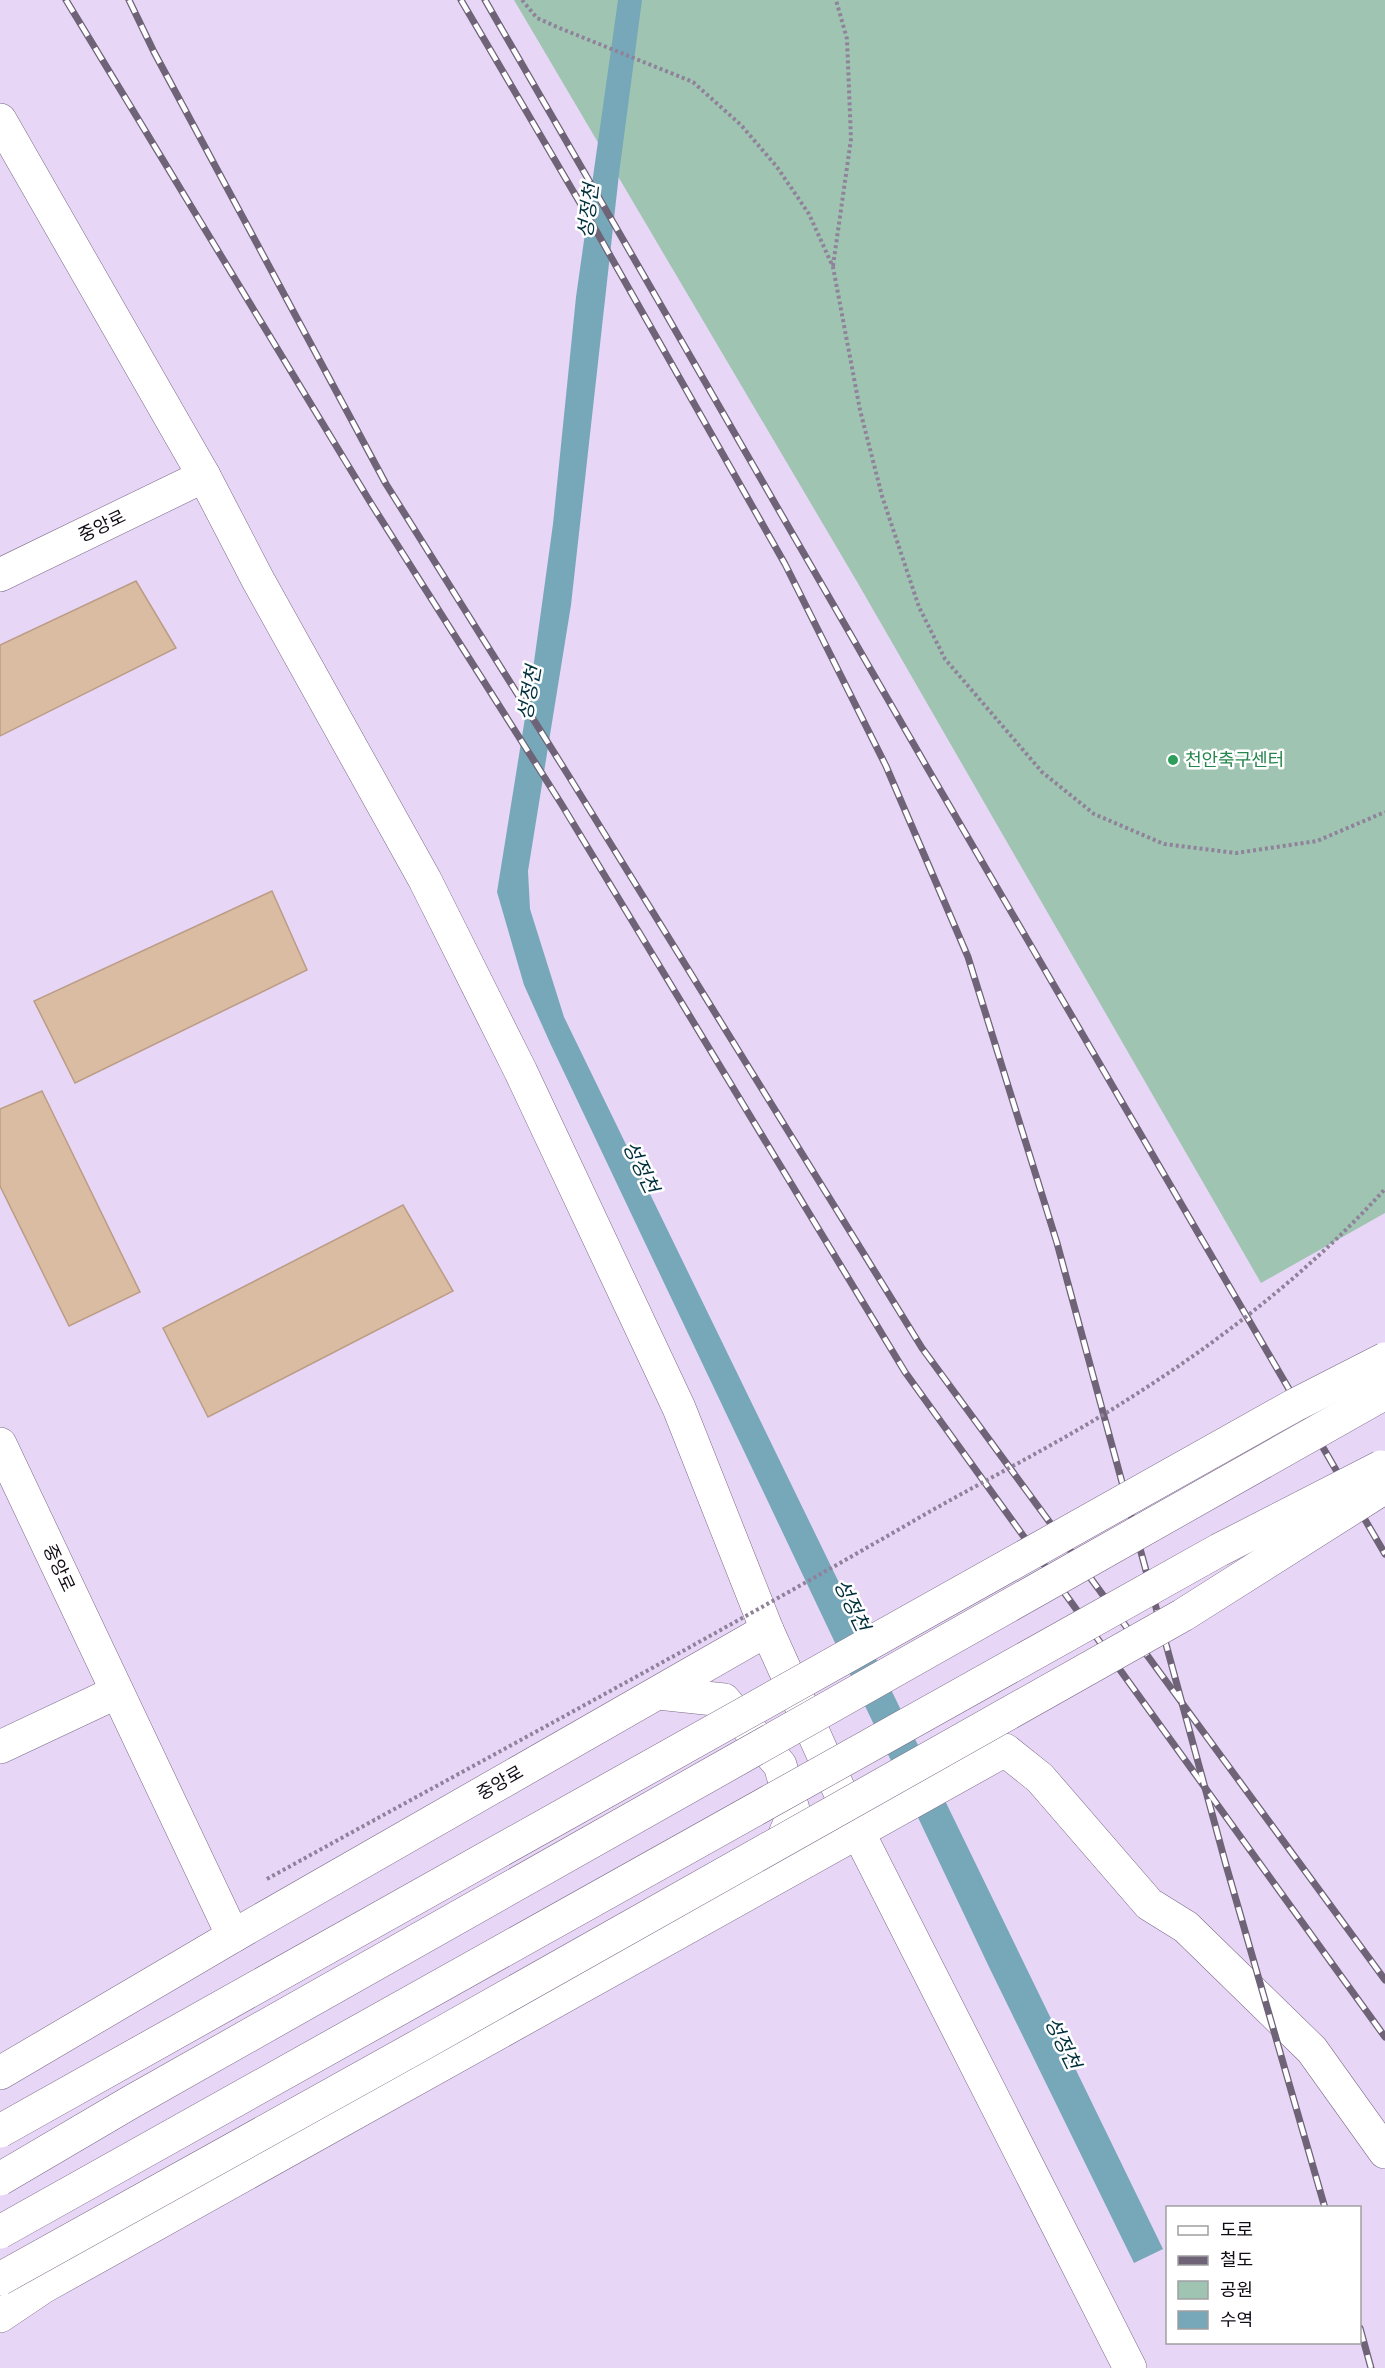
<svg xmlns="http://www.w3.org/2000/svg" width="1385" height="2368" viewBox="0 0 1385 2368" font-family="'Alegreya Sans','Noto Sans KR',sans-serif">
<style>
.green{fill:#9fc5b2}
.water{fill:#77a8b9}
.building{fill:#dabca3;stroke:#ba9d84;stroke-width:1.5}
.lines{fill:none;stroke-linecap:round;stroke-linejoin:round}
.minor-casing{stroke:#7a6a87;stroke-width:34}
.path{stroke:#8f829a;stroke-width:4;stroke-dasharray:3 3;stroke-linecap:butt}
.minor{stroke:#fff;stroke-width:33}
.rail-casing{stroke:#6e6377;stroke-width:7}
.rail{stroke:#fff;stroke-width:4.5;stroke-dasharray:14;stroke-linecap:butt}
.major-bridge-casing{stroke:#7a6a87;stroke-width:34;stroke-linecap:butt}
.path-bridge{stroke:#8f829a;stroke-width:4;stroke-dasharray:3 3;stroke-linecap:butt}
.major-bridge{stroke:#fff;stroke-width:33}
.leisure-dot{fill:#2e9e5b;stroke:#fff;stroke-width:2}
.labels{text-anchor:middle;stroke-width:5;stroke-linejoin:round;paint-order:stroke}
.street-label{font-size:18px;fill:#120c16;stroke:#fff}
.leisure-label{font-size:18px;fill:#27864d;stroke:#fff;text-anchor:start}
.water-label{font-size:20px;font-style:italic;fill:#02313e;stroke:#fff}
</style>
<rect width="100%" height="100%" fill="#e8d6f7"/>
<path class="green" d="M 514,0 L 1385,0 L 1385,1213 L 1261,1283 L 856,580 Z"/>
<path class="water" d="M 618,0 L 642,0 L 619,174 L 571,605 L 528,871 L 530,909 L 564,1017 L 1163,2249 L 1134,2263 L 990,1969 L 551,1045 L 524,985 L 497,892 L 534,662 L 553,524 L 576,297 Z"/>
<g class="building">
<path d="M 136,581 L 176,648 L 0,736 L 0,645 Z"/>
<path d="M 272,891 L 307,970 L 75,1083 L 34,1001 Z"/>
<path d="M 42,1091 L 140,1292 L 69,1326 L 0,1186 L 0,1109 Z"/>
<path d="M 403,1205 L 453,1291 L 208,1417 L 163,1328 Z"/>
</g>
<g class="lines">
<defs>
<g id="minor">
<path d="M 0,120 L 204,476 L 258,580 L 425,880 L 521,1072 L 679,1408 L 767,1630 L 858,1832 L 1130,2368"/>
<path d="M 0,575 L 204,476"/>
<path d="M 0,1444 L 233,1936"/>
<path d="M 658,1693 L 724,1700 L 780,1765 L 794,1813 L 775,1858"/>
<path d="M 0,1747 L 117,1692"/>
<path d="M 0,2073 L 233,1936 L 767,1630"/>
<path d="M 0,2316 L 43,2287 L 1005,1750 L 1040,1778 L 1149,1904 L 1186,1927 L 1312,2050 L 1385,2152"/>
</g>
</defs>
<use href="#minor" class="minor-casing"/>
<g class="path">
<path d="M 522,0 L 537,18 L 557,27 L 693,82 L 741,125 L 777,167 L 809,214 L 833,267 L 860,410 L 882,496 L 919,607 L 945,659 L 1042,772 L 1094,814 L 1164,844 L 1236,853 L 1317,841 L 1385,812"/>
<path d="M 833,266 L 851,139 L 847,39 L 836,0"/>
</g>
<use href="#minor" class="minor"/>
<defs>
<g id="rail">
<path d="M 66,0 L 372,505 L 562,805 L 905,1372 L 1385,2037"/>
<path d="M 129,0 L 154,52 L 386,484 L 570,778 L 922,1348 L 1385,1980"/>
<path d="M 461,0 L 590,220 L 785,564 L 886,766 L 968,957 L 1057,1243 L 1226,1865 L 1325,2208"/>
<path d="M 485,0 L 928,769 L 1385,1554"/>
<path d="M 1360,2328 L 1371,2368"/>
</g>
</defs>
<use href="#rail" class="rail-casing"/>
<use href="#rail" class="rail"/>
<defs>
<g id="major-bridge">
<path d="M 0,2131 L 1293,1406 L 1385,1359"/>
<path d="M 0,2179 L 131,2102 L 1385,1393"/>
<path d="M 0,2232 L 1219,1550 L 1381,1467"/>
<path d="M 0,2279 L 424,2043 L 1183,1615 L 1385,1487"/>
</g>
</defs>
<use href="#major-bridge" class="major-bridge-casing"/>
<path class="path-bridge" d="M 267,1879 C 486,1758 706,1641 922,1516 C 987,1479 1055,1445 1119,1405 C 1215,1345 1308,1274 1385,1189"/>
<use href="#major-bridge" class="major-bridge"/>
</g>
<circle class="leisure-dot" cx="1173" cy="760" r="6"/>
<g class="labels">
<g class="street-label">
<text transform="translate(102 526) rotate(-26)" y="6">중앙로</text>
<text transform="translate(59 1568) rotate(65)" y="6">중앙로</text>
<text transform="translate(500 1783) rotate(-30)" y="6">중앙로</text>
</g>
<g class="leisure-label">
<text x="1185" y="766">천안축구센터</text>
</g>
<g class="water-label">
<text transform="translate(588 211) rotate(-83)" y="7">성정천</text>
<text transform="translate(529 693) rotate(-80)" y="7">성정천</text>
<text transform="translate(641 1167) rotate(64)" y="7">성정천</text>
<text transform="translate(852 1605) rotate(64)" y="7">성정천</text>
<text transform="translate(1063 2043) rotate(64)" y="7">성정천</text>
</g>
</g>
<rect x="1166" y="2206" width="195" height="138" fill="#ffffff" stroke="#a09ea2" stroke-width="1.5"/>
<rect x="1178" y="2226" width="30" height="9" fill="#ffffff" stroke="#a09ea2" stroke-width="1.5"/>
<text x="1220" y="2236" font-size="18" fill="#120c16">도로</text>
<rect x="1178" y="2256" width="30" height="9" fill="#6e6377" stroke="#a09ea2" stroke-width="1.5"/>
<text x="1220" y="2266" font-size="18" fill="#120c16">철도</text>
<rect x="1178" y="2281" width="30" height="18" fill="#9fc5b2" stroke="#a09ea2" stroke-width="1.5"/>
<text x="1220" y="2296" font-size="18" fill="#120c16">공원</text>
<rect x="1178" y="2311" width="30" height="18" fill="#77a8b9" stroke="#a09ea2" stroke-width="1.5"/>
<text x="1220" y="2326" font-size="18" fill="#120c16">수역</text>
</svg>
